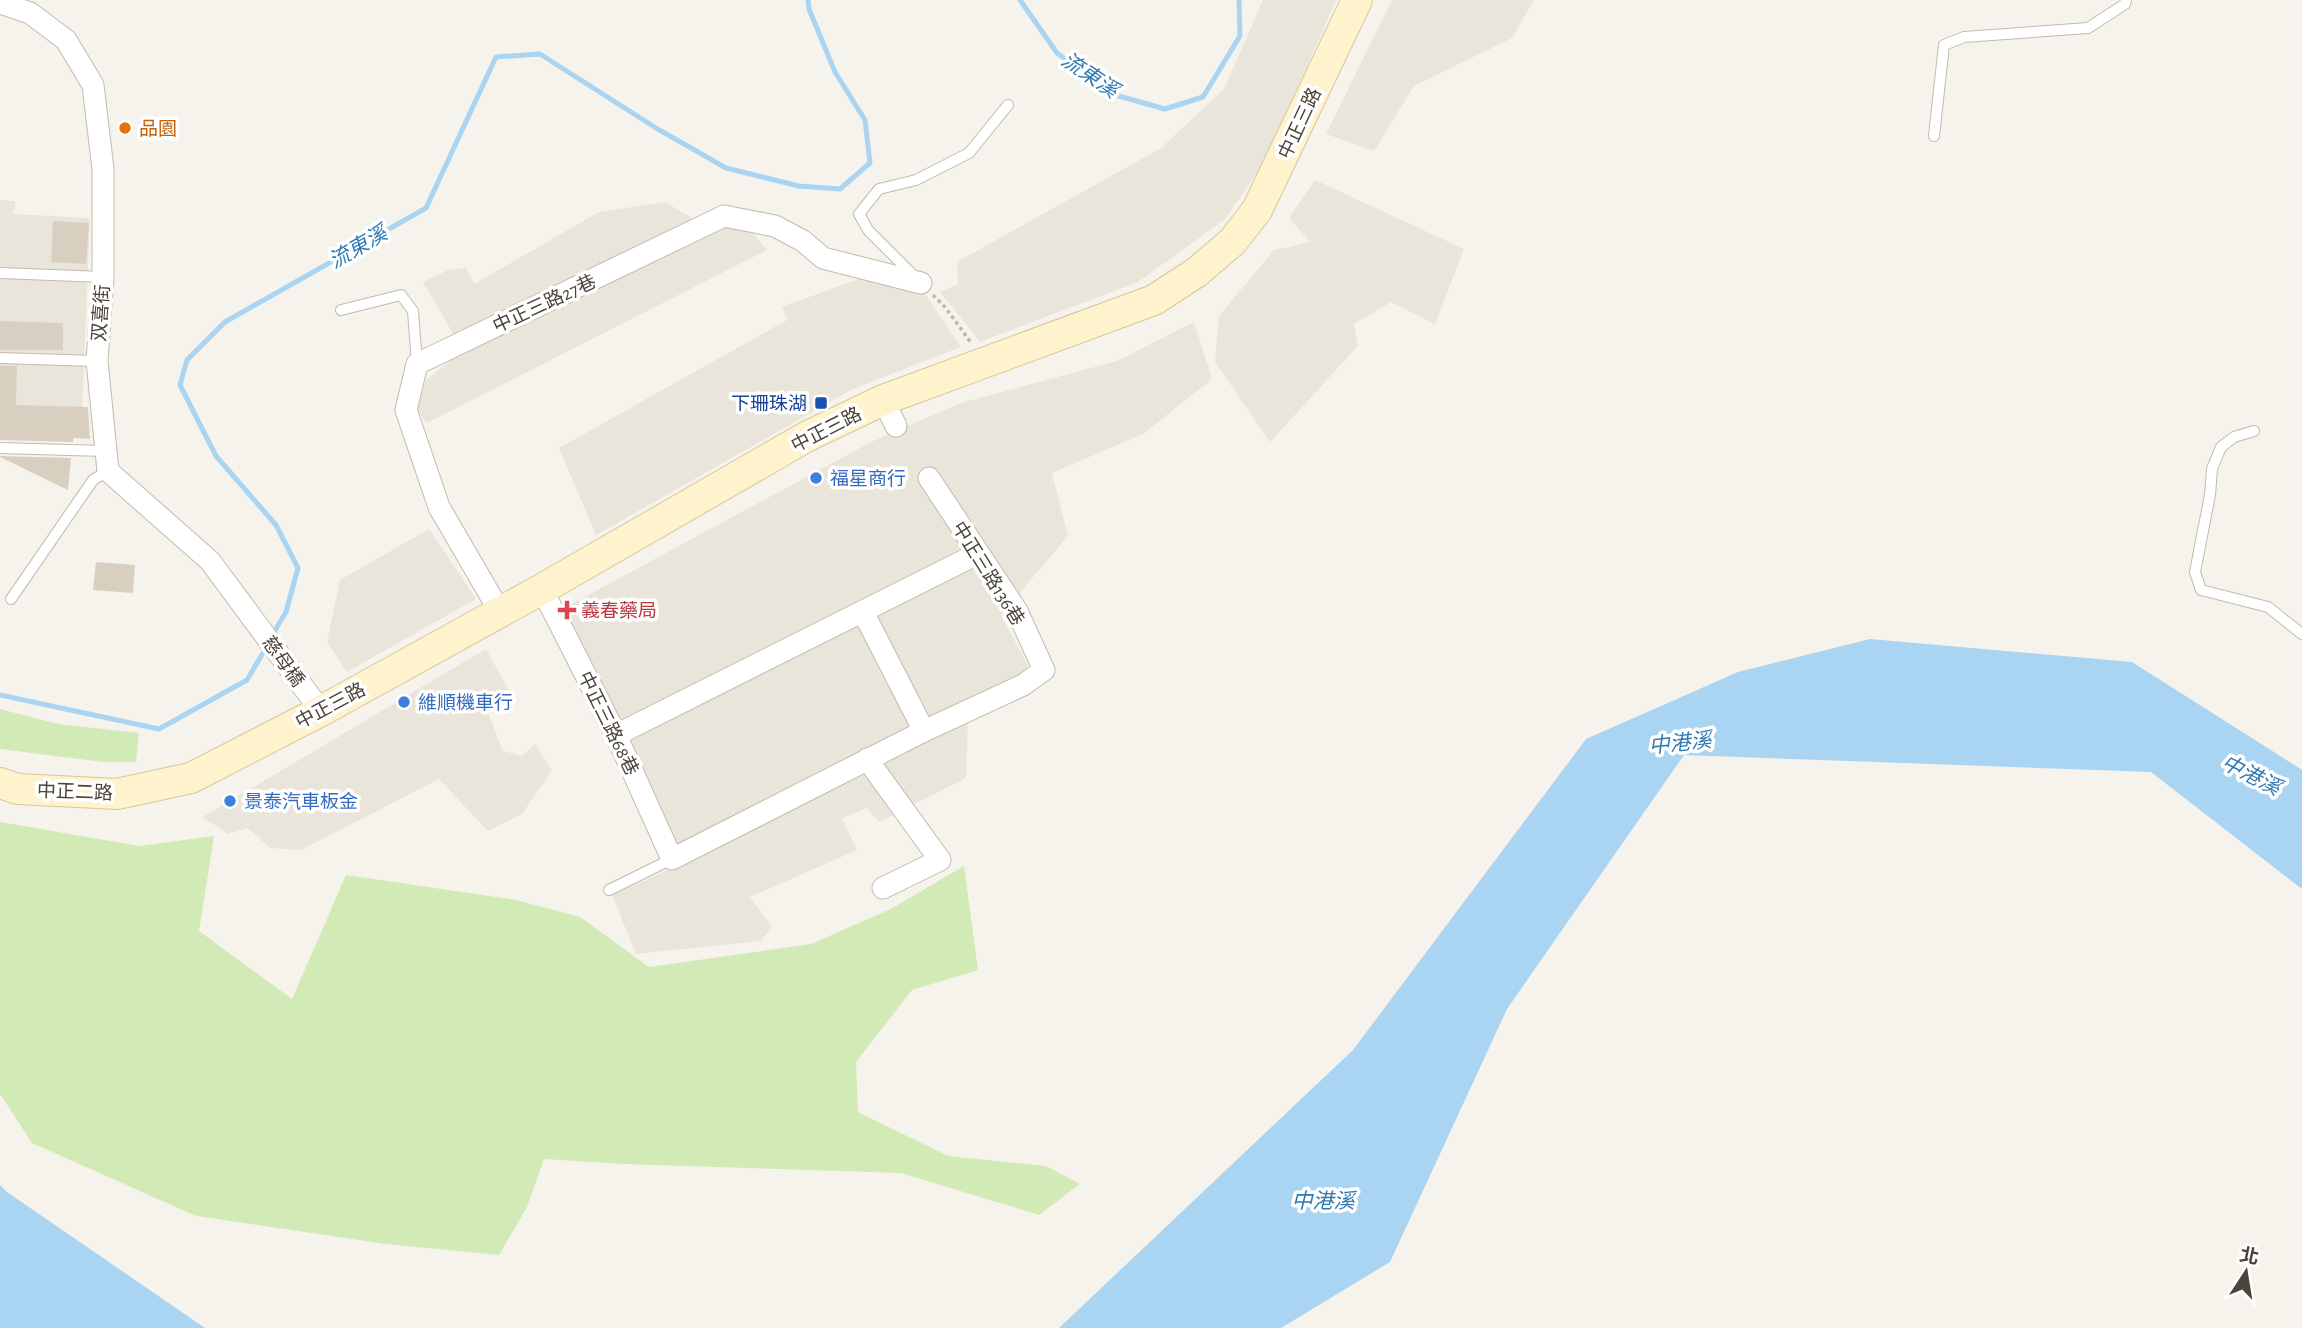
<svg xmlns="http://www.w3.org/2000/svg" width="2302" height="1328" viewBox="0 0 2302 1328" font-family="'Alegreya Sans','Noto Sans TC',sans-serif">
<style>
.residential{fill:#eae5da}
.green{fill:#d2eab5}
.water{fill:#a9d4f2}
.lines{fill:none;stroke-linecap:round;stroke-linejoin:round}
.stream{stroke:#a9d4f2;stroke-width:5}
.building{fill:#d8cfc1}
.service-casing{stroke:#c2bbae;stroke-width:12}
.minor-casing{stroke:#c2bbae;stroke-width:23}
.secondary-casing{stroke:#d6c79b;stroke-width:32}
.path{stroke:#c4b79f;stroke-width:3.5;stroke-dasharray:3.5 3.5;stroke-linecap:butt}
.service{stroke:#fff;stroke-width:10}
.minor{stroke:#fff;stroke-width:21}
.secondary{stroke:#fff3cd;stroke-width:30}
.food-dot{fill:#e8710a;stroke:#fff;stroke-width:2.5}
.transit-dot{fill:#1a4fb4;stroke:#fff;stroke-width:2.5}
.shop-dot{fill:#3f7fe0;stroke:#fff;stroke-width:2.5}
.health-dot{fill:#e0444e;stroke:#fff;stroke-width:2.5}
.labels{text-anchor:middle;stroke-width:7;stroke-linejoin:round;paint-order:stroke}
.street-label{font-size:19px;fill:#4b4439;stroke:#fff}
.food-label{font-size:19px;fill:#c56008;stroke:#fff;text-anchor:start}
.transit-label{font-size:19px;fill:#164399;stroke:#fff;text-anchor:end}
.shop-label{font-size:19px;fill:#366cbe;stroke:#fff;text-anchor:start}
.health-label{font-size:19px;fill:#be3a42;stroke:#fff;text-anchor:start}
.water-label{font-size:21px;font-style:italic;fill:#2e7ab2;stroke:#fff}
</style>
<rect width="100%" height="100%" fill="#f6f3ec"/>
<g class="residential">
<path d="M 1263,0 L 1336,0 L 1266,161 L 1224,220 L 1138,282 L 980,342 L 940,292 L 958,284 L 957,262 L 1161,148 L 1224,89 Z"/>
<path d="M 1392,0 L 1534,0 L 1512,38 L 1414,86 L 1374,151 L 1326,134 Z"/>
<path d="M 1315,180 L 1464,249 L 1435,324 L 1391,302 L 1354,324 L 1358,346 L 1270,442 L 1215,362 L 1219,316 L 1274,250 L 1310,242 L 1289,218 Z"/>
<path d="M 0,200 L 16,201 L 13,214 L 90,218 L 81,438 L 0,437 Z"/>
<path d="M 665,202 L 702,224 L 745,223 L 767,250 L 427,423 L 417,411 L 426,380 L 463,351 L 423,282 L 448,270 L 466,268 L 474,284 L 599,212 Z"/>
<path d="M 872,274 L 925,294 L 961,347 L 853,389 L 596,535 L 559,448 L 787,320 L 782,307 Z"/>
<path d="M 1194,322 L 1212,379 L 1143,434 L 1052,473 L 1068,536 L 1001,615 L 1030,670 L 956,705 L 968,722 L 966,778 L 879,822 L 867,808 L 842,818 L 857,850 L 750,897 L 772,928 L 760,941 L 636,954 L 612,895 L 679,865 L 555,613 L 871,442 L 961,403 L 1117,361 Z"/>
<path d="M 429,529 L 476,599 L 347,672 L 327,642 L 340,580 Z"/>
<path d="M 486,649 L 509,691 L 485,705 L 503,751 L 522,756 L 535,744 L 552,770 L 522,814 L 488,831 L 439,779 L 301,850 L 270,848 L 248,828 L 228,834 L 203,817 Z"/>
</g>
<g class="green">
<path d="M 0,709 L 58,724 L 139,733 L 136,762 L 103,762 L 0,749 Z"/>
<path d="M 0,822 L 140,846 L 214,836 L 199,931 L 292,999 L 346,875 L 516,900 L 580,917 L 649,967 L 811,944 L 891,909 L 964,866 L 978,970 L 912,990 L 856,1062 L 858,1112 L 948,1156 L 1046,1166 L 1080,1184 L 1039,1215 L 901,1173 L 624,1164 L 544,1159 L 527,1207 L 499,1255 L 386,1244 L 196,1216 L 32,1143 L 0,1094 Z"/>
</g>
<g class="water">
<path d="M 1870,639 L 2132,662 L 2302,770 L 2302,889 L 2151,772 L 1684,755 L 1507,1009 L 1390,1262 L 1281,1328 L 1059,1328 L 1353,1050 L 1586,739 L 1738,672 Z"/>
<path d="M 0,1185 L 7,1192 L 205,1328 L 0,1328 Z"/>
</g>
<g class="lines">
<g class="stream">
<path d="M 1020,0 L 1057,53 L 1115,95 L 1165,109 L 1203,97 L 1240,36 L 1239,0"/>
<path d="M 271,637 L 286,612 L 298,568 L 276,525 L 216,456 L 180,385 L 187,360 L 225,322 L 426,208 L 496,57 L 540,54 L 656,128 L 726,168 L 799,186 L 840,189 L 870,163 L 865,120 L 835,72 L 809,9 L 808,0"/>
<path d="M 0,695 L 159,729 L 247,680 L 267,646"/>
</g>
</g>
<g class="building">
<path d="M 53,221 L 89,223 L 86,264 L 51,262 Z"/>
<path d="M 0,321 L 63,323 L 63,350 L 0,350 Z"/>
<path d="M 0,366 L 17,366 L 16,405 L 88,407 L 90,439 L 73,438 L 73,442 L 0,440 Z"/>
<path d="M 0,456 L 71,458 L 68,490 L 0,457 Z"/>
<path d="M 96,562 L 135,565 L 133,593 L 93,590 Z"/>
</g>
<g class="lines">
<defs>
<g id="service">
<path d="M 1934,136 L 1944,45 L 1964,37 L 2088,28 L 2125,4 L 2126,0"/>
<path d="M 0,273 L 103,277"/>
<path d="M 917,279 L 868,230 L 859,214 L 879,189 L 916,180 L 969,153 L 1008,105"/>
<path d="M 341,310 L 401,295 L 413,311 L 417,364"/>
<path d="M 0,358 L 97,361"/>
<path d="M 2254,431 L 2234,437 L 2221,447 L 2212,469 L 2210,495 L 2195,572 L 2201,590 L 2268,607 L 2302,634"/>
<path d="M 0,448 L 104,451"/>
<path d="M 11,599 L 93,480 L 108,471"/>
<path d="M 609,890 L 672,859"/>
</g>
<g id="minor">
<path d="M 0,3 L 30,13 L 66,40 L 93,85 L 103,169 L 103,277 L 97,361 L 108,471 L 210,561 L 321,711"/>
<path d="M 883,400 L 896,426"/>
<path d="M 542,589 L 616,735 L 672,859 L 924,731 L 1023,685 L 1044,670 L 1017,611 L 929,478"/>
<path d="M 500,612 L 439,507 L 406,410 L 417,364 L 724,216 L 775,226 L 803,241 L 823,258 L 921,283"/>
<path d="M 863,612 L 924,731"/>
<path d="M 616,735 L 977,554"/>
<path d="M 867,759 L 940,860 L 883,888"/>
</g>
<path id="secondary" d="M 0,783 L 18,789 L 117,794 L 191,778 L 321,711 L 542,589 L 806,437 L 883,400 L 1154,300 L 1197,272 L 1233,241 L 1257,210 L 1357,0"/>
</defs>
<use href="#service" class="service-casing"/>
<use href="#minor" class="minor-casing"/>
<use href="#secondary" class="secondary-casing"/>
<path class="path" d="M 933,295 L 945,307 L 972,344"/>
<use href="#service" class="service"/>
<use href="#minor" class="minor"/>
<use href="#secondary" class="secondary"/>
</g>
<circle class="food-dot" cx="125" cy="128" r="7"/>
<rect class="transit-dot" x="814" y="396" width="14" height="14" rx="3.5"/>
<g class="shop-dot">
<circle cx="816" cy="478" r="7"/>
<circle cx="404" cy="702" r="7"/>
<circle cx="230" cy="801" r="7"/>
</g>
<path class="health-dot" d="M563.5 599.5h7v7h7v7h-7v7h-7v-7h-7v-7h7z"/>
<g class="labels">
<g class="street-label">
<text transform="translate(1299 123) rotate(-65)" y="7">中正三路</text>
<text transform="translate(544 303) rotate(-25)" y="7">中正三路27巷</text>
<text transform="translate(100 313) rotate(-86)" y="7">双喜街</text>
<text transform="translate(826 429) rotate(-27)" y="7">中正三路</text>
<text transform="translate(989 573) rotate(58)" y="7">中正三路136巷</text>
<text transform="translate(284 661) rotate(54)" y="7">慈母橋</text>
<text transform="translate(330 705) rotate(-28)" y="7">中正三路</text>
<text transform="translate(609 723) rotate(64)" y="7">中正三路68巷</text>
<text transform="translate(75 791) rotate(2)" y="7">中正二路</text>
</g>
<g class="food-label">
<text x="139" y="135">品園</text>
</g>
<g class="transit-label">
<text x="807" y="410">下珊珠湖</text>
</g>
<g class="shop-label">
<text x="830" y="485">福星商行</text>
<text x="418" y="709">維順機車行</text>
<text x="244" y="808">景泰汽車板金</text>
</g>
<g class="health-label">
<text x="581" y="617">義春藥局</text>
</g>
<g class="water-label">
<text transform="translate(1090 75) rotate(34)" y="7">流東溪</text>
<text transform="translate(358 247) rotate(-30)" y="7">流東溪</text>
<text transform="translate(1680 743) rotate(-6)" y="7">中港溪</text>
<text transform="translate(2251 775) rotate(27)" y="7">中港溪</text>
<text x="1323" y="1208">中港溪</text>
</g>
</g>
<g transform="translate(2246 1272) rotate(12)" stroke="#ffffff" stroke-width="5" paint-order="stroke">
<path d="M0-5L12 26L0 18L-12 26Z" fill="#4b4439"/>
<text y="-10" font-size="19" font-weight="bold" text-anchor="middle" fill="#4b4439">北</text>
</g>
</svg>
